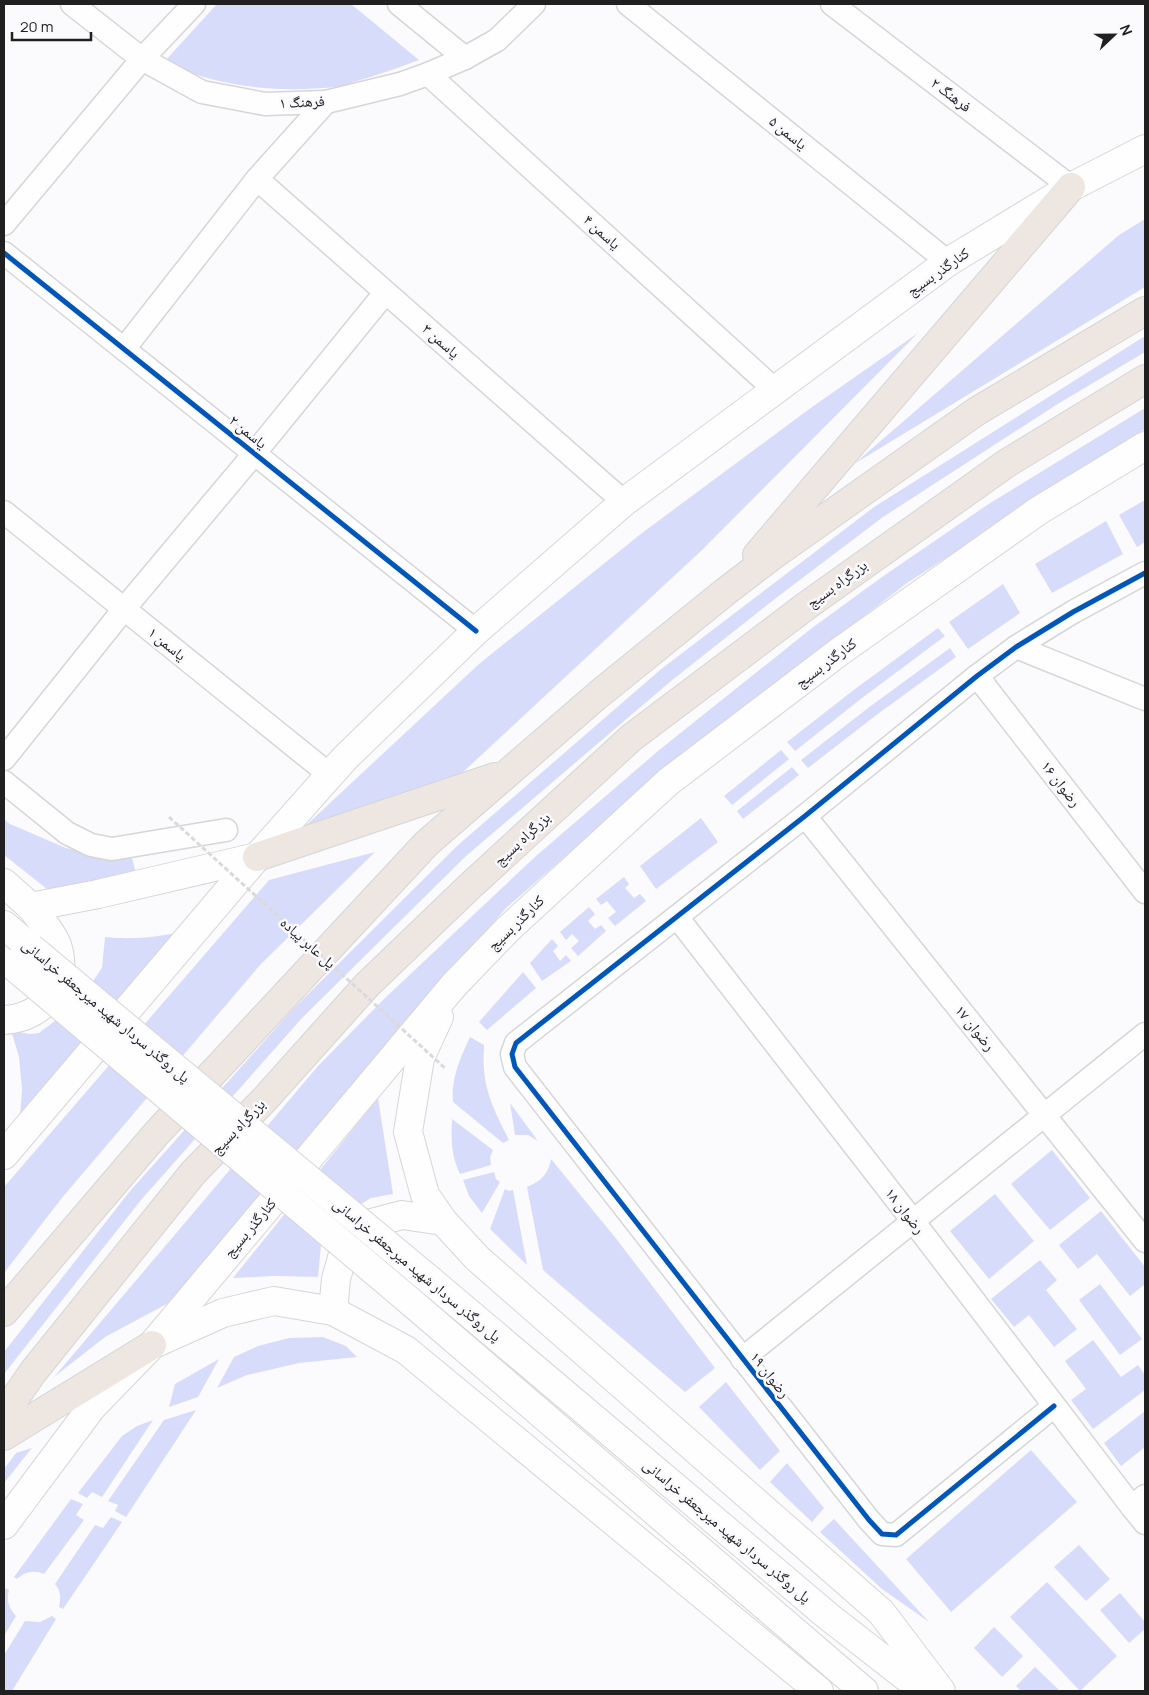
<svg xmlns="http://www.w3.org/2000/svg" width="1149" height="1695" viewBox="0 0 1149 1695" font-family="Manrope,'Noto Naskh Arabic',sans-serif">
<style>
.green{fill:#d8dcfb}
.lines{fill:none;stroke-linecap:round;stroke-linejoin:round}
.minor-casing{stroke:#d6d6d8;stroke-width:25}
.secondary-casing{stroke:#d6d6d8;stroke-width:30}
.trunk-casing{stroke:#d5d5d6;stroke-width:30}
.minor{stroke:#fefeff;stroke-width:22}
.secondary{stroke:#fefeff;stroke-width:28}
.trunk{stroke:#eee6e0;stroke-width:28}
.secondary-bridge-casing{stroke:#d6d6d8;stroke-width:30;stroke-linecap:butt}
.path-bridge{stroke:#dadada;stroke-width:3;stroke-dasharray:5 2.5;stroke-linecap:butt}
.secondary-bridge{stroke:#fefeff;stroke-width:28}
.cycleway-casing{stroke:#fafafe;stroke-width:8}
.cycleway{stroke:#0057b8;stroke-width:5}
.labels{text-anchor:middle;stroke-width:5;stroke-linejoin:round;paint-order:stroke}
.street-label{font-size:15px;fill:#202021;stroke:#fafafe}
</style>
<rect width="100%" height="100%" fill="#fbfbfd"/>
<g class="green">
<path d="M 217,4 L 351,4 L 419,60 C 398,68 378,75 357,81 C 350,83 342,86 335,87 C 277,93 217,87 164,62 Z"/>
<path d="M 1145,219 L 1145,287 L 854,464 L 1119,235 Z"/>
<path d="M 918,333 L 702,550 L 461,774 L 300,831 L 479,664 L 642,533 L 812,407 Z"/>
<path d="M 1145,336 L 1145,352 L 1056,405 L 883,517 L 776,598 L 671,681 L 466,856 L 302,1018 L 141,1200 L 4,1374 L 4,1352 L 130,1191 L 292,1010 L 457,846 L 660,670 L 874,507 Z"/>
<path d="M 1145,408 L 1145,429 L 907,583 L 674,762 L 506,908 L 365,1069 L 176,1299 L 105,1337 L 54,1377 L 318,1066 L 385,998 L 536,856 L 658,751 L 812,628 L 882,577 L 987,505 Z"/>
<path d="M 1145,500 L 1145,542 L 1137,547 L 1119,515 Z"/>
<path d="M 1106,521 L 1123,554 L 1052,593 L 1035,564 Z"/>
<path d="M 1003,584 L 1020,613 L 968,649 L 949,622 Z"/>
<path d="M 938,628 L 945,636 L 862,698 L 795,751 L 787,742 L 855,689 Z"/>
<path d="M 950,648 L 956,657 L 875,716 L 808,768 L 801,760 L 868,708 Z"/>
<path d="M 781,750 L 789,759 L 732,805 L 724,796 Z"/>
<path d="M 792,767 L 799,775 L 743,819 L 737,811 Z"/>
<path d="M 701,818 L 718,842 L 656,889 L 640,866 Z"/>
<path d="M 4,819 L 10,824 L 66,848 L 89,853 L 131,854 L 137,877 L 78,891 L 47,889 L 4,855 Z"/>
<path d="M 375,852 L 260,965 L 61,1199 L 4,1273 L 4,1187 L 269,880 Z"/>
<path d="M 624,877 L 629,884 L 625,888 L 634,898 L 640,894 L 646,901 L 615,926 L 608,918 L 616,912 L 607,901 L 601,905 L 596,899 Z"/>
<path d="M 589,907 L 595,914 L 588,921 L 595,929 L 601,925 L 606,931 L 578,956 L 571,948 L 579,941 L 572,934 L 566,940 L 560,932 Z"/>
<path d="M 182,932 L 20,1117 L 22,1089 L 19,1057 L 11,1030 L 29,1034 L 39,1033 L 76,1005 L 102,968 L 105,937 C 134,940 155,937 182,932 Z"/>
<path d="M 552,939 L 558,946 L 553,951 L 560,961 L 566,955 L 571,961 L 542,981 L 530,963 Z"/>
<path d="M 523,972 L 536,988 L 487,1030 L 479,1022 Z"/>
<path d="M 470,1037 L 484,1045 C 484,1053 483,1061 484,1069 C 485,1094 498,1118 509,1140 L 503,1143 L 453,1102 C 451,1078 460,1059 470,1037 Z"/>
<path d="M 378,1098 L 393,1194 L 371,1198 L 336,1219 L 321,1245 L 318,1277 L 275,1276 L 233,1278 Z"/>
<path d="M 510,1103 L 538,1141 L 528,1135 L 515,1135 Z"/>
<path d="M 452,1119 L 493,1150 L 490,1157 L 491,1165 L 460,1174 C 451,1156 451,1138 452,1119 Z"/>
<path d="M 1052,1150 L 1090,1198 L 1050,1230 L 1011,1184 Z"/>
<path d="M 551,1159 L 618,1241 L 715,1368 L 685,1392 L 543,1270 L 527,1187 C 541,1181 548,1175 551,1159 Z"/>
<path d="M 494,1172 L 496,1179 L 500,1182 L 482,1213 L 469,1196 L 463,1180 Z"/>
<path d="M 505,1189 L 509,1191 L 513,1190 L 527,1265 L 490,1229 Z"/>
<path d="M 995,1194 L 1034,1241 L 989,1279 L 950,1231 Z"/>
<path d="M 1101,1211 L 1145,1267 L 1145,1284 L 1130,1296 L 1097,1254 L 1078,1269 L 1059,1245 Z"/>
<path d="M 1040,1260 L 1057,1280 L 1046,1290 L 1077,1329 L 1054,1347 L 1029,1315 L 1014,1327 L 991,1299 Z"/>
<path d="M 1100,1284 L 1142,1339 L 1120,1355 L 1079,1300 Z"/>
<path d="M 323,1337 L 346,1346 L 357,1357 L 299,1363 L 247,1375 L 217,1388 L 234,1357 L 258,1346 L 289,1338 Z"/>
<path d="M 1093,1340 L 1121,1377 L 1138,1365 L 1145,1375 L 1145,1390 L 1093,1429 L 1071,1400 L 1086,1389 L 1065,1361 Z"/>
<path d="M 219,1359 L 198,1397 L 169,1407 L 175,1384 Z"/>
<path d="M 726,1382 L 780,1451 L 760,1470 L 699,1407 Z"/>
<path d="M 196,1410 L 126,1517 L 115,1511 L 118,1505 L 108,1501 L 164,1420 Z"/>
<path d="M 1145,1411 L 1145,1447 L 1121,1466 L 1104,1443 Z"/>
<path d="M 153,1420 L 102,1497 L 92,1492 L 87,1498 L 78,1493 L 122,1436 L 137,1426 Z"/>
<path d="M 32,1448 L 4,1483 L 4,1469 L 16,1453 Z"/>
<path d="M 1031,1450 L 1077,1502 L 951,1612 L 906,1559 Z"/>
<path d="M 787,1463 L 824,1508 L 812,1522 L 770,1482 Z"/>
<path d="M 71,1499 L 83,1504 L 76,1515 L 84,1520 L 44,1574 C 34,1570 26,1571 17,1579 L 14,1577 Z"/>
<path d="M 111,1517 L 122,1522 L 63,1609 L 59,1607 C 61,1598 61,1591 55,1584 L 95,1525 L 103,1528 Z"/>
<path d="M 834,1519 L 929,1622 L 882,1589 L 820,1532 Z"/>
<path d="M 1079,1545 L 1110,1579 L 1086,1601 L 1054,1567 Z"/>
<path d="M 1047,1582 L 1117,1656 L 1080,1691 L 1010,1617 Z"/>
<path d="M 6,1588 L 9,1590 C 6,1601 9,1608 16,1616 L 4,1636 L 4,1592 Z"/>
<path d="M 1120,1593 L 1145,1622 L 1145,1629 L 1129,1643 L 1100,1610 Z"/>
<path d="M 52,1616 L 56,1619 L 12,1691 L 4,1691 L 4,1655 L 25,1621 L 40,1622 Z"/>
<path d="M 994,1627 L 1023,1656 L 1002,1677 L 974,1648 Z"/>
<path d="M 1035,1667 L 1060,1691 L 1021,1691 L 1016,1686 Z"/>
</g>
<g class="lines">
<defs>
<g id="minor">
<path d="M 72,4 L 142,59 L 202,92 L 265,104 L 326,102 L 400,84 L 428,74 L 465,58 L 497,40 L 534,4"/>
<path d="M 399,4 L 465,58"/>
<path d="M 628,4 L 948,262"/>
<path d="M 832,4 L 1071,187"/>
<path d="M 428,74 L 775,390"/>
<path d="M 257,179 L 624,502"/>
<path d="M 4,224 L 142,59 L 194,4"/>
<path d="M 4,253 L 476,631"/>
<path d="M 124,349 L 257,179 L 326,102"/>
<path d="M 4,512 L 330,775"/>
<path d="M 1016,647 L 1145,699"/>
<path d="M 977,676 L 1145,892"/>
<path d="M 4,759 L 124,609 L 254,454 L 385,293"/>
<path d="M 4,782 L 67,833 L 91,845 L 112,849 L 226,830"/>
<path d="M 805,816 L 1145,1241"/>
<path d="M 677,917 L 913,1221 L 1132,1507"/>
<path d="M 742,1359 L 1145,1034"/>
<path d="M 1054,1406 L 896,1535 L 882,1534 L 869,1520 L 515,1067 L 512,1054 L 516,1043 L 805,816 L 977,676 L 1016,647 L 1073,612 L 1145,573"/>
<path d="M 1145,1496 L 1132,1507 L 1145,1523"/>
</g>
<g id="secondary">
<path d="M 4,883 L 31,907 L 98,894 L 257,857"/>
<path d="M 4,925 L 31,948"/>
<path d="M 439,1017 L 420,1058 L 408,1132 L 425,1195 L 443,1221 L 477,1258 L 881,1612 L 941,1691"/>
<path d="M 4,1020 C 43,1018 70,985 57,945 C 52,932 39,918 31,907"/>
<path d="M 4,1155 L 257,857 L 345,758 L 476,631 L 624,502 L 948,262 L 1071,187 L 1145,149"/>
<path d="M 431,1281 L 829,1617 L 924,1691"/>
<path d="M 411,1302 L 864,1691"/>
<path d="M 333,1311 L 336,1279 L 345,1247 L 364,1225 L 402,1215 L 443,1221"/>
<path d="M 158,1342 L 223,1313 L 274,1301 L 333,1311 L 406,1350 L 819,1691"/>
<path d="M 4,1525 L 92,1407 L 152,1345 L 454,985 L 508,929 L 668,782 L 839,652 L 1038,511 L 1145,446"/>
</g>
<g id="trunk">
<path d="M 757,555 L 1071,187"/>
<path d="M 257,857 L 495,777"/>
<path d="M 4,1312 L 156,1134 L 427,843 L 599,694 L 725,592 L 772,556 L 977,411 L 1145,311"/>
<path d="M 4,1414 L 33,1372 L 193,1173 L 264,1100 L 367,985 L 468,888 L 631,738 L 806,606 L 1007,463 L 1145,379"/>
<path d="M 4,1436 L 152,1345"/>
</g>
</defs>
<use href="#minor" class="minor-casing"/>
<use href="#secondary" class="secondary-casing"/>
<use href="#trunk" class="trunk-casing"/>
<use href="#minor" class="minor"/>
<use href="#secondary" class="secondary"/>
<use href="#trunk" class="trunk"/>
<defs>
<g id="secondary-bridge">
<path d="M 31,948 L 431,1281"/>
<path d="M 11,964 L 411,1302"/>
</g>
</defs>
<use href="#secondary-bridge" class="secondary-bridge-casing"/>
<path class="path-bridge" d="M 169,817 L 446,1069"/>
<use href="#secondary-bridge" class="secondary-bridge"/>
<defs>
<g id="cycleway">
<path d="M 4,253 L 476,631"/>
<path d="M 1054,1406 L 896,1535 L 882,1534 L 869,1520 L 515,1067 L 512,1054 L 516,1043 L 805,816 L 977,676 L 1016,647 L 1073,612 L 1145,573"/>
</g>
</defs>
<use href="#cycleway" class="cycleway-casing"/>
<use href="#cycleway" class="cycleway"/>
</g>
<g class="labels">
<g class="street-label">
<text transform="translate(951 95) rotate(37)" y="5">فرهنگ ۲</text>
<text transform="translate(302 102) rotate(-3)" y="5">فرهنگ ۱</text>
<text transform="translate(788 133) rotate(39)" y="5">یاسمن ۵</text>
<text transform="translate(602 232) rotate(42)" y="5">یاسمن ۴</text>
<text transform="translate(938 272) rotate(-35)" y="5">کنارگذر بسیج</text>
<text transform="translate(441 341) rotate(41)" y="5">یاسمن ۳</text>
<text transform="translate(248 432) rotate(39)" y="5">یاسمن ۲</text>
<text transform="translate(837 584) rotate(-36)" y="5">بزرگراه بسیج</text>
<text transform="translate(167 644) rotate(39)" y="5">یاسمن ۱</text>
<text transform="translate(826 663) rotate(-37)" y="5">کنارگذر بسیج</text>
<text transform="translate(1061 784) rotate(52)" y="5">رضوان ۱۶</text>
<text transform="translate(522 839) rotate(-43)" y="5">بزرگراه بسیج</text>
<text transform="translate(516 923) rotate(-44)" y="5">کنارگذر بسیج</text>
<text transform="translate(308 943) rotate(42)" y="5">پل عابر پیاده</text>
<text transform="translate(106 1011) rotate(40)" y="5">پل روگذر سردار شهید میرجعفر خراسانی</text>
<text transform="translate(975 1028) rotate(51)" y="5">رضوان ۱۷</text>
<text transform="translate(238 1127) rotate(-46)" y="5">بزرگراه بسیج</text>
<text transform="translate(905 1211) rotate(52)" y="5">رضوان ۱۸</text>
<text transform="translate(250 1228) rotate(-50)" y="5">کنارگذر بسیج</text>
<text transform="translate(417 1270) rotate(40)" y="5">پل روگذر سردار شهید میرجعفر خراسانی</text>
<text transform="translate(770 1375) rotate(52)" y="5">رضوان ۱۹</text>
<text transform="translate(727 1531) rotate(40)" y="5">پل روگذر سردار شهید میرجعفر خراسانی</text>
</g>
</g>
<rect width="1149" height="1695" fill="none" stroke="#202021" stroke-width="10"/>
<g transform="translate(1114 35) rotate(68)" stroke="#fafafe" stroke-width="4" paint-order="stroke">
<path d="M0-4L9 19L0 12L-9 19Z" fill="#202021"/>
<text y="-8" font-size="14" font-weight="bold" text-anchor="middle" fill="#202021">N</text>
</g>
<path d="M12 32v8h79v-8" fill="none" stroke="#202021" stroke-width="2.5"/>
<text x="20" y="32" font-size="15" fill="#202021" stroke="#fafafe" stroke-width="4" paint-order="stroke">20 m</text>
</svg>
